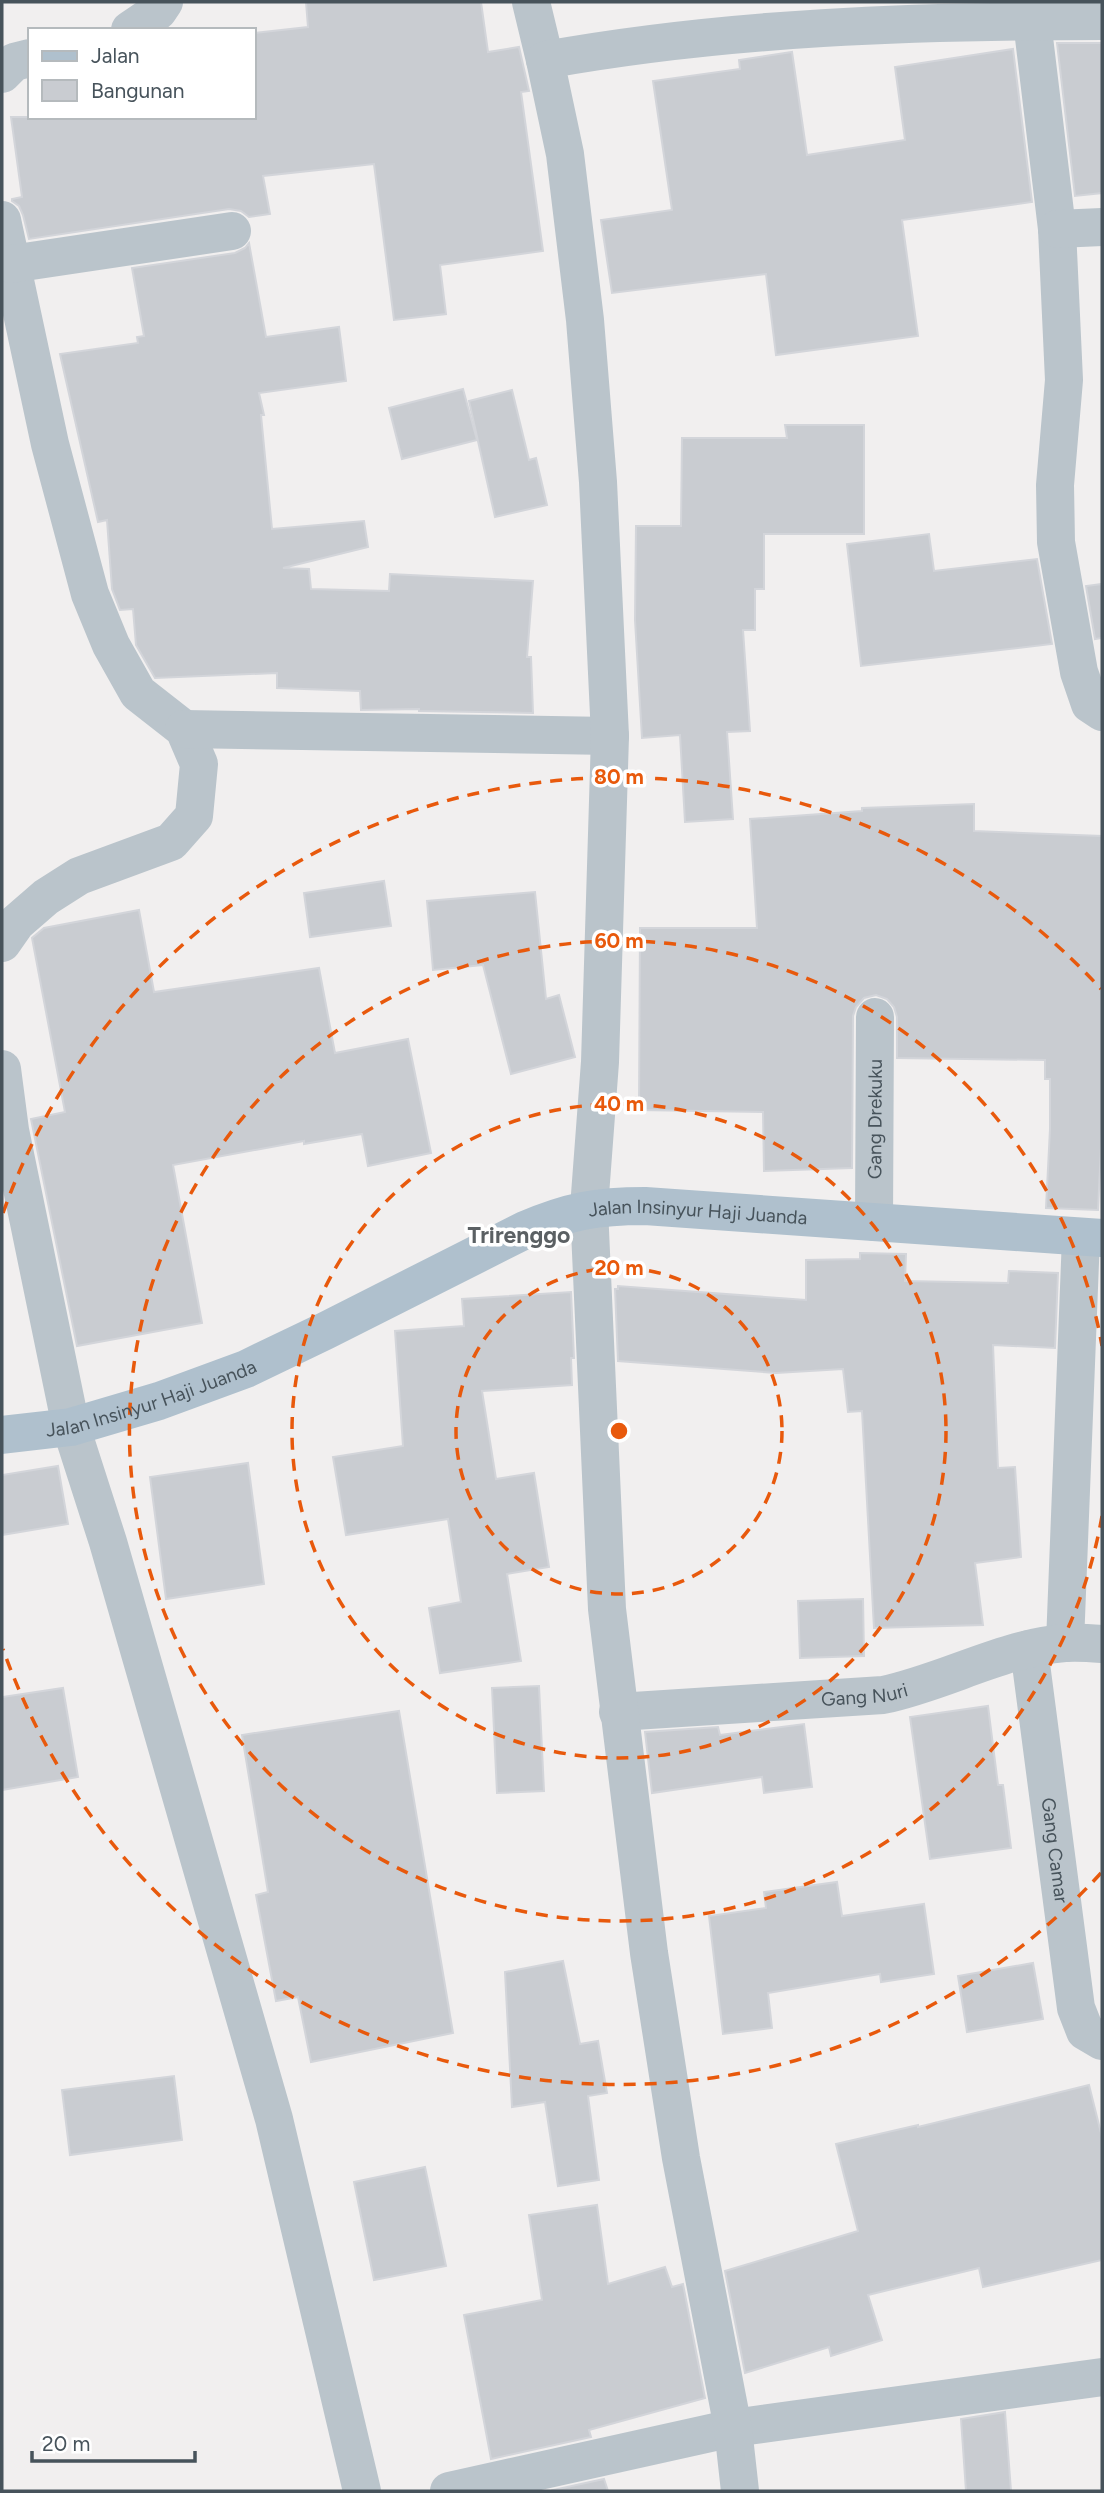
<svg xmlns="http://www.w3.org/2000/svg" width="1104" height="2493" viewBox="0 0 1104 2493" font-family="Figtree,sans-serif">
<style>
.building{fill:#c9ccd1;stroke:#d3d5da;stroke-width:2}
.lines{fill:none;stroke-linecap:round;stroke-linejoin:round}
.minor{stroke:#bac4cb;stroke-width:38}
.major{stroke:#afc0cd;stroke-width:38}
.ring{fill:none;stroke:#e8590c;stroke-width:3.5;stroke-dasharray:12 9}
.labels{text-anchor:middle;stroke-width:7;stroke-linejoin:round;paint-order:stroke}
.street-label{font-size:19px;fill:#47535b;stroke:#fff}
.quarter-label{font-size:23px;font-weight:bold;fill:#5b6063;stroke:#fff}
.centre{fill:#e8590c;stroke:#fff;stroke-width:3.5}
.ring-label{font-size:21px;text-anchor:middle;font-weight:bold;fill:#e8590c;stroke:#fff;stroke-width:7;stroke-linejoin:round;paint-order:stroke}
</style>
<rect width="100%" height="100%" fill="#f1efef"/>
<g class="building">
<path d="M 306,2 L 481,2 L 488,52 L 519,47 L 529,91 L 521,92 L 543,251 L 440,265 L 446,314 L 394,320 L 374,164 L 263,176 L 270,214 L 249,217 L 241,211 L 229,209 L 29,239 L 23,215 L 19,206 L 12,201 L 12,199 L 22,197 L 11,117 L 254,117 L 254,33 L 308,27 Z"/>
<path d="M 1057,43 L 1102,43 L 1102,193 L 1075,196 Z"/>
<path d="M 1013,49 L 1032,202 L 902,220 L 918,336 L 776,355 L 766,274 L 612,293 L 601,220 L 672,210 L 653,81 L 740,69 L 739,60 L 792,52 L 807,155 L 905,140 L 895,67 Z"/>
<path d="M 249,243 L 266,337 L 339,327 L 346,381 L 259,393 L 264,415 L 261,415 L 272,529 L 364,521 L 368,547 L 283,568 L 309,569 L 311,589 L 389,591 L 390,574 L 533,581 L 527,657 L 531,657 L 533,713 L 419,711 L 419,709 L 361,710 L 360,691 L 277,688 L 277,673 L 155,678 L 136,645 L 133,609 L 120,610 L 112,589 L 107,520 L 98,522 L 60,354 L 138,343 L 137,337 L 144,336 L 132,268 L 235,253 L 245,248 Z"/>
<path d="M 463,389 L 477,440 L 402,459 L 389,408 Z"/>
<path d="M 512,390 L 529,460 L 536,458 L 547,505 L 495,517 L 469,401 Z"/>
<path d="M 785,425 L 864,425 L 864,534 L 764,534 L 764,589 L 755,589 L 755,630 L 743,630 L 750,731 L 727,732 L 733,819 L 685,822 L 680,735 L 642,738 L 635,620 L 636,526 L 681,526 L 682,438 L 787,438 Z"/>
<path d="M 929,534 L 934,571 L 1037,559 L 1052,644 L 861,666 L 847,544 Z"/>
<path d="M 1102,584 L 1102,638 L 1095,639 L 1086,586 Z"/>
<path d="M 974,804 L 974,831 L 1102,836 L 1102,1127 L 1098,1210 L 1046,1208 L 1050,1129 L 1050,1079 L 1045,1079 L 1045,1060 L 897,1058 L 897,1017 L 894,1007 L 887,999 L 876,995 L 864,998 L 856,1007 L 853,1016 L 852,1168 L 764,1171 L 763,1112 L 639,1110 L 640,928 L 757,928 L 750,819 L 862,811 L 862,808 Z"/>
<path d="M 384,881 L 391,926 L 310,937 L 304,893 Z"/>
<path d="M 535,892 L 546,999 L 559,995 L 575,1057 L 511,1074 L 483,965 L 433,970 L 427,901 Z"/>
<path d="M 139,910 L 154,992 L 319,968 L 335,1053 L 408,1039 L 431,1153 L 368,1166 L 362,1134 L 304,1144 L 304,1141 L 173,1165 L 202,1323 L 77,1346 L 31,1119 L 65,1112 L 32,938 L 44,928 Z"/>
<path d="M 860,1253 L 906,1254 L 905,1281 L 1008,1283 L 1009,1271 L 1058,1273 L 1055,1348 L 993,1345 L 998,1468 L 1015,1467 L 1021,1557 L 975,1563 L 983,1625 L 874,1628 L 862,1411 L 848,1412 L 843,1369 L 776,1373 L 618,1361 L 615,1289 L 618,1289 L 618,1286 L 806,1300 L 806,1260 L 860,1259 Z"/>
<path d="M 571,1292 L 574,1358 L 571,1358 L 572,1385 L 482,1391 L 496,1479 L 534,1473 L 549,1567 L 507,1574 L 521,1661 L 440,1673 L 429,1608 L 461,1602 L 448,1519 L 346,1535 L 333,1457 L 403,1446 L 395,1331 L 464,1326 L 462,1299 Z"/>
<path d="M 248,1463 L 264,1584 L 166,1599 L 150,1477 Z"/>
<path d="M 58,1466 L 68,1524 L 2,1535 L 2,1475 Z"/>
<path d="M 863,1599 L 864,1656 L 800,1658 L 798,1601 Z"/>
<path d="M 539,1686 L 544,1791 L 497,1793 L 492,1688 Z"/>
<path d="M 63,1688 L 78,1777 L 2,1790 L 2,1697 Z"/>
<path d="M 988,1706 L 998,1785 L 1003,1785 L 1011,1848 L 930,1859 L 910,1717 Z"/>
<path d="M 399,1711 L 453,2033 L 311,2062 L 298,1997 L 276,2001 L 256,1895 L 268,1892 L 242,1735 Z"/>
<path d="M 804,1724 L 812,1787 L 764,1793 L 762,1777 L 652,1793 L 645,1732 L 718,1727 L 720,1735 Z"/>
<path d="M 837,1882 L 842,1916 L 924,1904 L 934,1974 L 881,1982 L 880,1974 L 768,1993 L 772,2028 L 723,2034 L 709,1916 L 766,1908 L 764,1892 Z"/>
<path d="M 563,1961 L 580,2044 L 598,2041 L 607,2093 L 588,2096 L 599,2180 L 558,2186 L 545,2102 L 512,2107 L 505,1972 Z"/>
<path d="M 1033,1963 L 1043,2019 L 967,2032 L 958,1976 Z"/>
<path d="M 174,2076 L 182,2140 L 70,2155 L 62,2090 Z"/>
<path d="M 1089,2085 L 1102,2137 L 1102,2260 L 983,2287 L 979,2268 L 868,2295 L 882,2340 L 831,2356 L 829,2347 L 745,2373 L 725,2271 L 858,2231 L 836,2144 L 918,2125 L 918,2127 Z"/>
<path d="M 425,2167 L 446,2266 L 374,2280 L 354,2182 Z"/>
<path d="M 597,2205 L 608,2284 L 665,2267 L 672,2287 L 683,2284 L 705,2398 L 589,2430 L 591,2437 L 491,2459 L 464,2315 L 542,2300 L 529,2215 Z"/>
<path d="M 1005,2412 L 1011,2491 L 966,2491 L 961,2419 Z"/>
<path d="M 604,2479 L 608,2491 L 554,2491 L 553,2490 Z"/>
</g>
<g class="lines">
<g class="minor">
<path d="M 531,2 L 545,60"/>
<path d="M 1032,21 L 1057,229 L 1064,380 L 1055,485 L 1056,542 L 1079,672 L 1090,704 L 1102,712"/>
<path d="M 130,30 L 158,11 L 164,2"/>
<path d="M 2,74 L 14,62 L 30,58"/>
<path d="M 2,220 L 50,444 L 90,594 L 111,645 L 138,693 L 184,729 L 199,764 L 194,816 L 171,842 L 79,876 L 46,897 L 16,923 L 2,943"/>
<path d="M 1057,229 L 1102,227"/>
<path d="M 11,264 L 232,231"/>
<path d="M 184,729 L 610,736"/>
<path d="M 2,1069 L 10,1130 L 71,1427 L 108,1542 L 274,2119 L 362,2491"/>
<path id="s1" d="M 874,1222 L 875,1017"/>
<path d="M 1065,1643 L 1081,1237"/>
<path id="s2" d="M 1029,1649 L 1076,2008 L 1085,2031 L 1102,2041"/>
<path id="s3" d="M 618,1712 L 883,1695 C 945,1682 1002,1648 1065,1643 C 1077,1642 1090,1643 1102,1644"/>
<path d="M 449,2491 L 733,2428 L 1102,2377"/>
<path d="M 740,2491 L 733,2428 L 681,2158 L 649,1953 L 607,1609 L 589,1208 L 600,1062 L 610,736 L 598,482 L 585,320 L 565,154 L 545,60 C 729,27 915,21 1102,21"/>
</g>
<path class="major" id="s4" d="M 2,1435 L 71,1427 L 159,1401 L 246,1369 L 325,1331 L 525,1230 C 569,1211 597,1206 645,1206 L 1102,1238"/>
</g>
<g class="ring">
<circle cx="619" cy="1431" r="163"/>
<circle cx="619" cy="1431" r="327"/>
<path d="M1102 1516A490 490 0 1 1 1102 1346"/>
<path d="M1101 1873A654 654 0 0 1 3 1649M3 1213A654 654 0 0 1 1101 989"/>
</g>
<g class="labels">
<g class="street-label">
<text dy="7" stroke="none"><textPath href="#s1" startOffset="103">Gang Drekuku</textPath></text>
<text dy="7" stroke="none"><textPath href="#s4" startOffset="742">Jalan Insinyur Haji Juanda</textPath></text>
<text dy="7" stroke="none"><textPath href="#s4" startOffset="154">Jalan Insinyur Haji Juanda</textPath></text>
<text dy="7" stroke="none"><textPath href="#s3" startOffset="247">Gang Nuri</textPath></text>
<text dy="7" stroke="none"><textPath href="#s2" startOffset="203">Gang Camar</textPath></text>
</g>
<g class="quarter-label">
<text x="519" y="1243">Trirenggo</text>
</g>
</g>
<circle cx="619" cy="1431" r="10" class="centre"/>
<g class="ring-label">
<text x="619" y="784">80 m</text>
<text x="619" y="948">60 m</text>
<text x="619" y="1111">40 m</text>
<text x="619" y="1275">20 m</text>
</g>
<rect width="1104" height="2493" fill="none" stroke="#47535b" stroke-width="7"/>
<rect x="28" y="28" width="228" height="91" fill="#ffffff" stroke="#b5babd" stroke-width="2"/>
<rect x="42" y="51" width="35" height="10" fill="#afc0cd" stroke="#b5babd" stroke-width="2"/>
<text x="91" y="63" font-size="21" fill="#47535b">Jalan</text>
<rect x="42" y="80" width="35" height="21" fill="#c9ccd1" stroke="#b5babd" stroke-width="2"/>
<text x="91" y="98" font-size="21" fill="#47535b">Bangunan</text>
<path d="M32 2451v10h163v-10" fill="none" stroke="#47535b" stroke-width="3.5"/>
<text x="42" y="2451" font-size="21" fill="#47535b" stroke="#ffffff" stroke-width="5" paint-order="stroke">20 m</text>
</svg>
